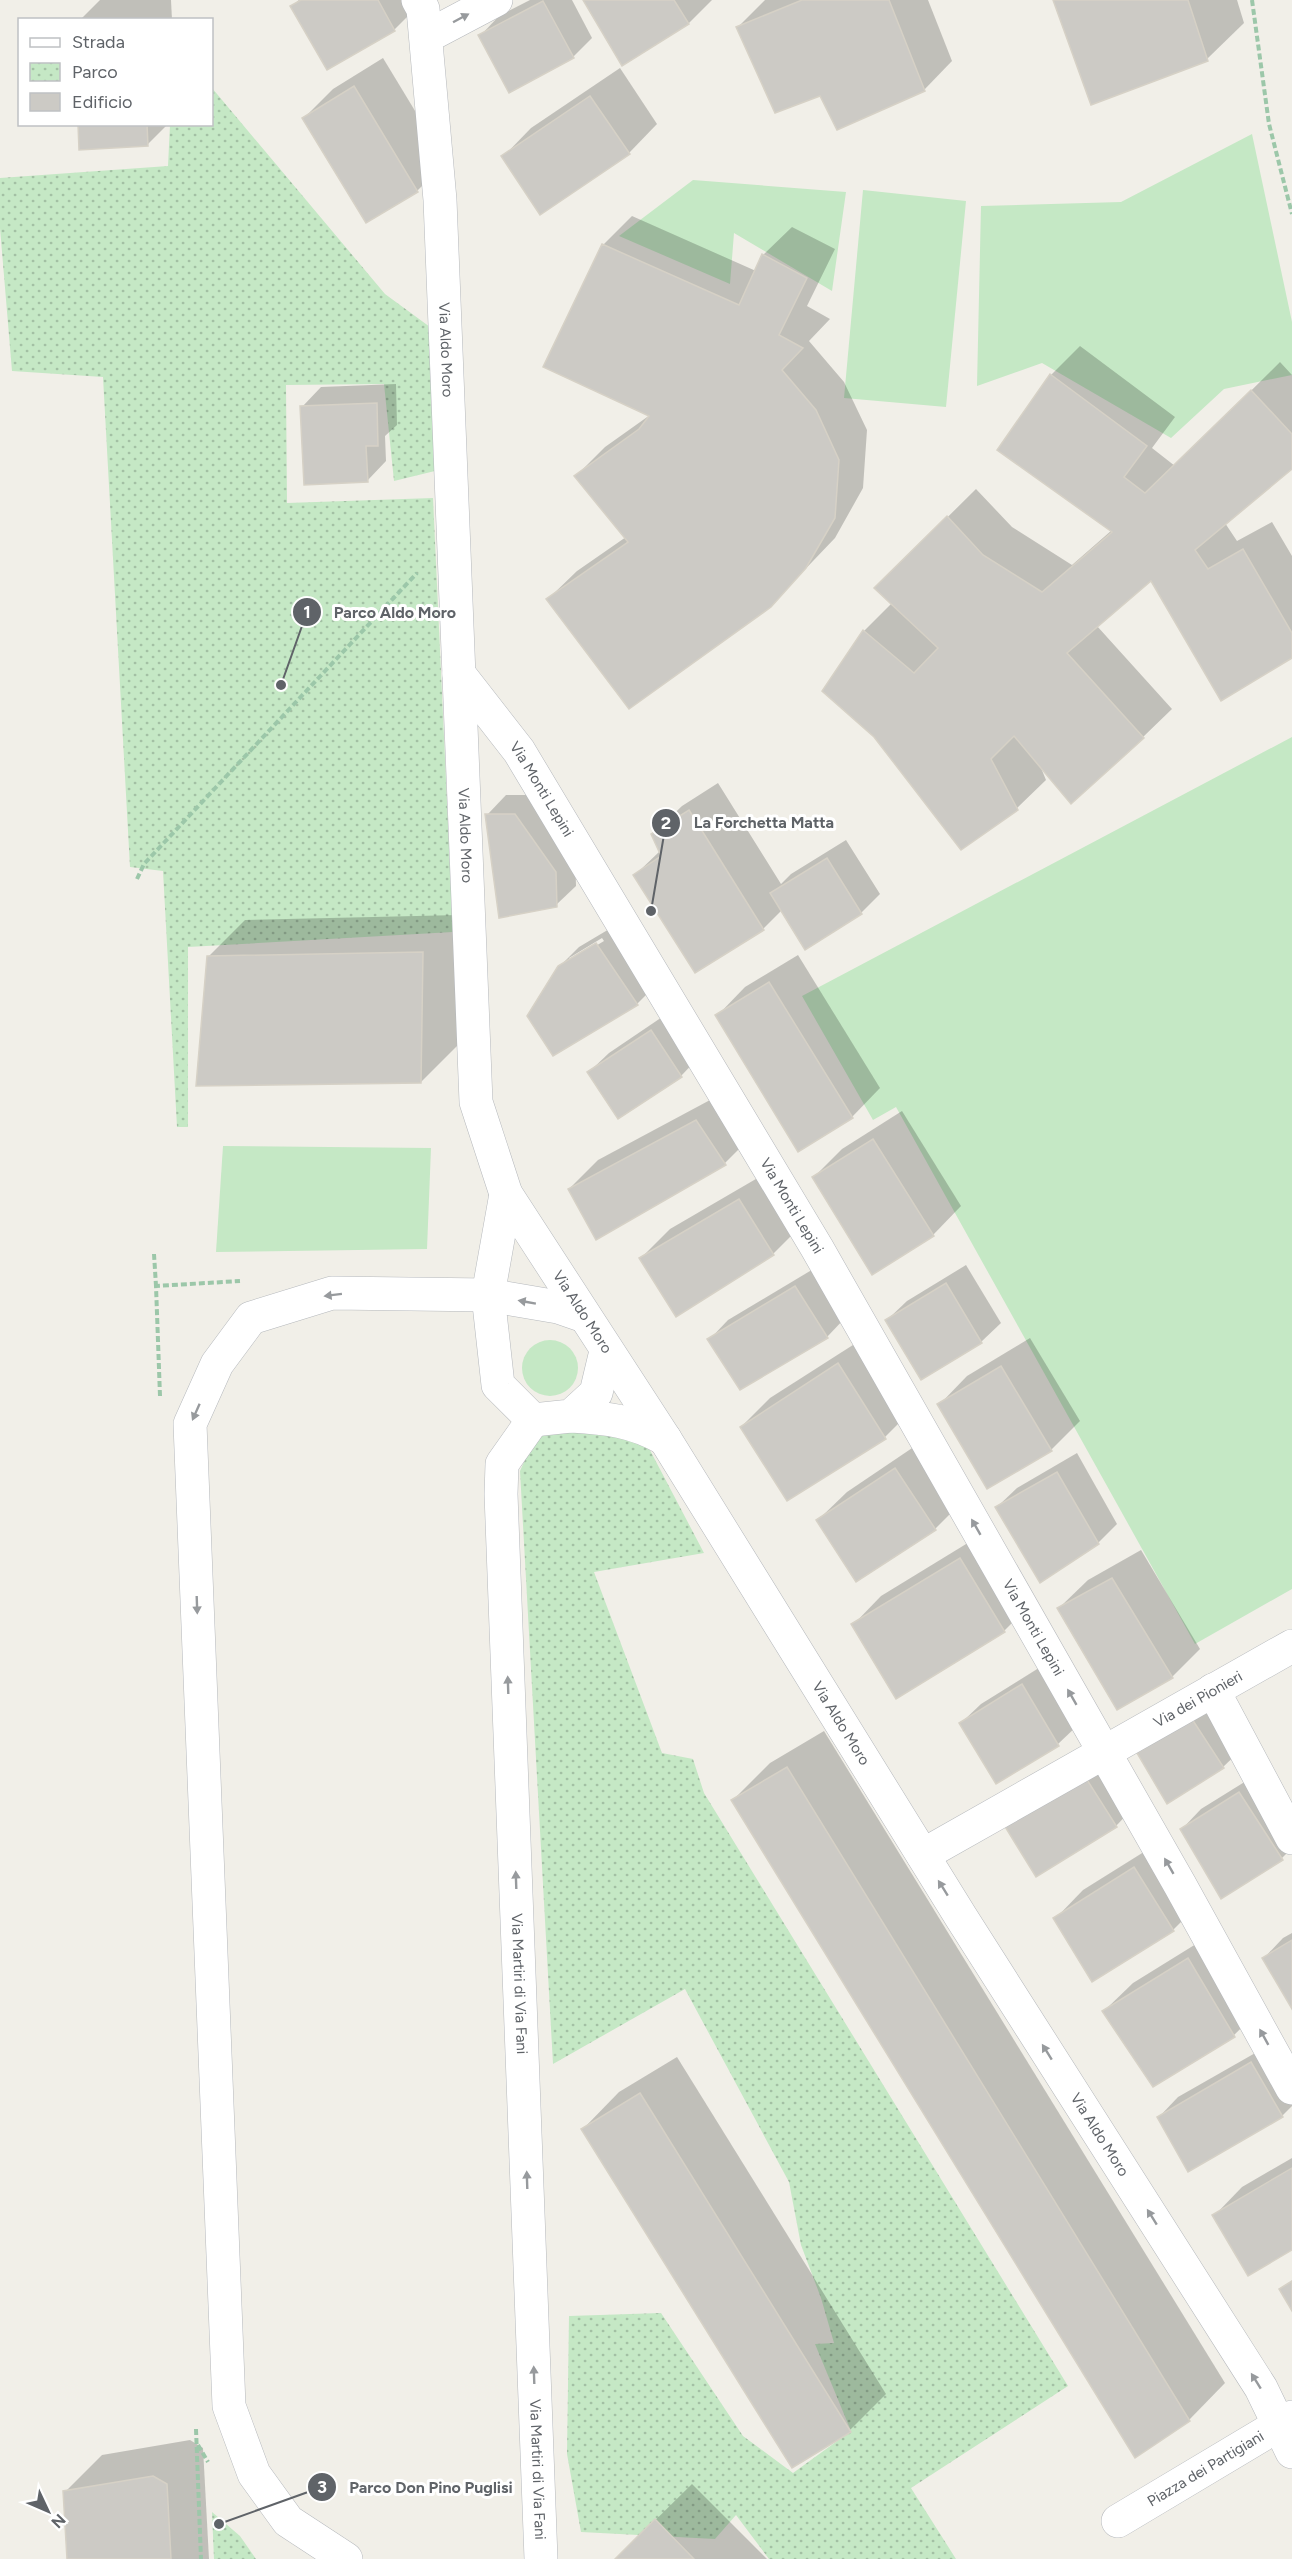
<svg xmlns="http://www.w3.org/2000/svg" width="1292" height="2559" viewBox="0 0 1292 2559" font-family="Figtree,sans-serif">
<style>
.grass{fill:#c5e8c5}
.park{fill:url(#park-dots)}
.shadow{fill:#0003;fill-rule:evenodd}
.building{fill:#cccac5;stroke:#d6d1c6;stroke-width:1.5}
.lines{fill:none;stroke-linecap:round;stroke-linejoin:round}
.minor-casing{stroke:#b5b8bc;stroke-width:34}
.path{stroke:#9cc7a9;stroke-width:4;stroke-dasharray:6 3;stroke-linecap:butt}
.minor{stroke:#fff;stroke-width:33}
.oneway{fill:#979a9d}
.labels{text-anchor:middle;stroke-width:6;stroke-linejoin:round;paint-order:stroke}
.street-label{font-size:15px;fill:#5f6368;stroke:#fff}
.leader{fill:none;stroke:#5f6368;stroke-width:2}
.callout-dot{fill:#5f6368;stroke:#fff;stroke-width:2}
.mark-label{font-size:18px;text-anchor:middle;font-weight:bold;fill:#fff}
.callout-label{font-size:16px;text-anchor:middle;font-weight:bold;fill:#5f6368;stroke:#fff;stroke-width:6;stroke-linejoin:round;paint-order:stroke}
</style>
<defs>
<pattern id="park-dots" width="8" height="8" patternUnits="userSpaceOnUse" patternTransform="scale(1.5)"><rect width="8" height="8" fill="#c5e8c5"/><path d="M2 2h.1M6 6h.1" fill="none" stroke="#a3c0a4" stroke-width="1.8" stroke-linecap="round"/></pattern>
</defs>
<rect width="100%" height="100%" fill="#f1efe8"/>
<g class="grass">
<path d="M 1252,134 L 1292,322 L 1292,375 L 1224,389 L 1171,438 L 1042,363 L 977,386 L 981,206 L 1121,202 Z"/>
<path d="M 693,180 L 846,192 L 832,291 L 734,233 L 730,284 L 619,236 Z"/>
<path d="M 863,190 L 966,201 L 946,407 L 844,398 Z"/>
<path d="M 1292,737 L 1292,1589 L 1195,1644 L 896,1107 L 873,1120 L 802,996 Z"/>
<path d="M 223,1146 L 431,1148 L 427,1249 L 216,1252 Z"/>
<circle cx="550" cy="1368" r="28"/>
</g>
<g class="park">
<path d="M 212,88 L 385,294 L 430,327 L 439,470 L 394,481 L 384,384 L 286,385 L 287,503 L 433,498 L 453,932 L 188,947 L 188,1127 L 177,1127 L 163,871 L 130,867 L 103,377 L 12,371 L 0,228 L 0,178 L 168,166 L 170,125 L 212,124 Z"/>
<path d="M 539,1428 L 642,1435 L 704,1553 L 594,1572 L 662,1753 L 693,1759 L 704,1793 L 1068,2386 L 911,2488 L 956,2559 L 769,2559 L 736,2515 L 715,2539 L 581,2532 L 567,2454 L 569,2316 L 661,2313 L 743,2436 L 793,2473 L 851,2431 L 815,2344 L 834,2343 L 821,2298 L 801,2245 L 789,2182 L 685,1989 L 553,2064 L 520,1471 Z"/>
<path d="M 212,2512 L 240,2536 L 256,2559 L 214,2559 Z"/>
</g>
<g class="shadow">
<path d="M 100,0 L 171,0 L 172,20 L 80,20 Z"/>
<path d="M 299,0 L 408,0 L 414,10 L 394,30 L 328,68 L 292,6 Z"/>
<path d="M 530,0 L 572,0 L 592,38 L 573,57 L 480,36 L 499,16 Z"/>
<path d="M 585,0 L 712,0 L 689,23 L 622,64 Z"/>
<path d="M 765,0 L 928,0 L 952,61 L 924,90 L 737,28 Z"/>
<path d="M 1054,0 L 1237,0 L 1244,23 L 1207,59 Z"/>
<path d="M 383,58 L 446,162 L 418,190 L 367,221 L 304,118 L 333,89 Z"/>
<path d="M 620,68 L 657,124 L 629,153 L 503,157 L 531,128 Z"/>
<path d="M 79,124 L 168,124 L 147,145 Z"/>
<path d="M 632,216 L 756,271 L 763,255 L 792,227 L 835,249 L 807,306 L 830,319 L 809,341 L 844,382 L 867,430 L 863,488 L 835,538 L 770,606 L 548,599 L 577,571 L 626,537 L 576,476 L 605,447 L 650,415 L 603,245 Z"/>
<path d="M 1080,346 L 1175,417 L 1152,448 L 1175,466 L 1280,362 L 1292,375 L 1292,467 L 1225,523 L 1237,541 L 1272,522 L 1292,556 L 1292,656 L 1152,579 L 1097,626 L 1172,709 L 1143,737 L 1039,763 L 1046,780 L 1017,808 L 961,848 L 864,631 L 892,603 L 876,588 L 976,489 L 1012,527 L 1072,565 L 1112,530 L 999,449 L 1051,375 Z"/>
<path d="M 396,384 L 397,425 L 385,436 L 386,461 L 367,481 L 302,407 L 321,387 Z"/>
<path d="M 718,783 L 781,884 L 791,874 L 846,840 L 880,894 L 861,913 L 782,910 L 763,929 L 635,875 L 660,851 L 653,834 L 682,806 Z"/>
<path d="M 506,795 L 535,795 L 575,852 L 576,886 L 556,905 L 487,815 Z"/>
<path d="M 459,915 L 458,1045 L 421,1082 L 208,957 L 245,920 Z"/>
<path d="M 616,925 L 656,985 L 637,1004 L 559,967 L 579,947 ZM 602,938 L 604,941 L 569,962 L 569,958 Z"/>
<path d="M 798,955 L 880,1088 L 852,1117 L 717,1016 L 745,987 Z"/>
<path d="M 671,1011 L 700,1056 L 681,1076 L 589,1072 L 609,1053 Z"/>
<path d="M 725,1092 L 753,1135 L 725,1163 L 569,1189 L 598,1160 Z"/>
<path d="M 902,1111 L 961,1206 L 933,1235 L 814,1177 L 842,1149 Z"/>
<path d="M 768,1172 L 802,1225 L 773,1254 L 676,1315 L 641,1258 L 670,1229 Z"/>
<path d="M 966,1265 L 1001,1323 L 981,1342 L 887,1320 L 907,1301 Z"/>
<path d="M 815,1268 L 846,1317 L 827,1337 L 709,1340 L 728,1320 Z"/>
<path d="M 867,1336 L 913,1409 L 885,1437 L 741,1427 L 770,1398 Z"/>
<path d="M 1030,1338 L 1080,1421 L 1051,1450 L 939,1405 L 967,1376 Z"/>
<path d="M 924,1440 L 964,1500 L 935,1529 L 818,1520 L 847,1492 Z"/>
<path d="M 1077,1453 L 1117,1524 L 1098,1543 L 997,1507 L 1017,1488 Z"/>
<path d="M 989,1530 L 1033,1602 L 1004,1631 L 853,1625 L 881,1596 Z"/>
<path d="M 1141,1550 L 1200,1649 L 1172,1677 L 1059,1608 L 1088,1580 Z"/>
<path d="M 1042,1666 L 1078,1725 L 1058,1744 L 997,1782 L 961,1723 L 981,1704 Z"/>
<path d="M 1212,1700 L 1243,1748 L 1223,1767 L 1139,1753 Z"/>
<path d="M 824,1731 L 1225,2383 L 1189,2420 L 733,1800 L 770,1763 Z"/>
<path d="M 1104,1756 L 1135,1806 L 1116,1826 L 1006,1825 Z"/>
<path d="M 1259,1773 L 1292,1848 L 1282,1858 L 1182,1829 L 1201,1809 Z"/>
<path d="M 1163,1840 L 1202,1901 L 1173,1930 L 1055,1919 L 1083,1890 Z"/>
<path d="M 1217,1931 L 1263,2007 L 1234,2035 L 1104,2011 L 1133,1983 Z"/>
<path d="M 1292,1933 L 1292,2006 L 1264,1958 L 1283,1938 Z"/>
<path d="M 1271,2044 L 1292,2081 L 1292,2106 L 1282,2116 L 1159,2117 L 1178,2097 Z"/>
<path d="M 677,2057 L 886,2394 L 850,2430 L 583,2129 L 619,2092 Z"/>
<path d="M 1292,2158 L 1292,2248 L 1214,2216 L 1242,2187 Z"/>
<path d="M 190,2440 L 203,2448 L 209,2559 L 68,2559 L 65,2492 L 102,2455 Z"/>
<path d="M 692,2484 L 767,2559 L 616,2559 Z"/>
</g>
<g class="building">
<path d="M 301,0 L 378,0 L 395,31 L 327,70 L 290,6 Z"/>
<path d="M 583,0 L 674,0 L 689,24 L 622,66 Z"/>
<path d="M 802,0 L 889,0 L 925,91 L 837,130 L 820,96 L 775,113 L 736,27 Z"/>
<path d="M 1053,0 L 1188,0 L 1208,61 L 1091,105 Z"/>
<path d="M 543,1 L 574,58 L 509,93 L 478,35 Z"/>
<path d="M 354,86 L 418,192 L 366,223 L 302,118 Z"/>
<path d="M 590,96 L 630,154 L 540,215 L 501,156 Z"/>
<path d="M 78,124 L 147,124 L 148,146 L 79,150 Z"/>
<path d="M 602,244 L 739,305 L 762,254 L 807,278 L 779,335 L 803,348 L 782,370 L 816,410 L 839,460 L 835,518 L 806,568 L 771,607 L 629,709 L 546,599 L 628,542 L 574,476 L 639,429 L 649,416 L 543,367 Z"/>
<path d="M 1050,374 L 1147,446 L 1124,477 L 1145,493 L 1251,390 L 1292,434 L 1292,469 L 1195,550 L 1208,569 L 1243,549 L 1292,633 L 1292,658 L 1221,701 L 1151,581 L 1067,653 L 1144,738 L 1071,804 L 1014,736 L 991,759 L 1018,810 L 961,850 L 874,737 L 822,691 L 863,630 L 914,673 L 938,648 L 874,588 L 947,516 L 983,555 L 1042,592 L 1112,532 L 997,450 Z"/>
<path d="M 377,403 L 378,446 L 366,446 L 368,482 L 304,485 L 300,406 Z"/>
<path d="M 689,810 L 764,930 L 695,973 L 633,875 L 661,856 L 651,834 Z"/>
<path d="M 485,814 L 515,814 L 556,872 L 557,907 L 499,918 Z"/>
<path d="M 827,858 L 862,914 L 805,950 L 770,893 Z"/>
<path d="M 596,943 L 638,1005 L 553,1056 L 527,1016 L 558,966 Z"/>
<path d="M 423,952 L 421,1083 L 196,1086 L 207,956 Z"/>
<path d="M 769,982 L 853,1118 L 798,1152 L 715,1015 Z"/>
<path d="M 651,1030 L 682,1077 L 618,1119 L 587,1072 Z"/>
<path d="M 696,1120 L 726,1165 L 596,1240 L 568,1189 Z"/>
<path d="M 873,1139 L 934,1236 L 872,1275 L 812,1177 Z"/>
<path d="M 739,1199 L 774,1255 L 676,1317 L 639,1258 Z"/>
<path d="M 946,1283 L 982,1343 L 921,1380 L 885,1320 Z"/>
<path d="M 795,1286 L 828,1338 L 740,1390 L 707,1339 Z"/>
<path d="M 838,1363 L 886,1439 L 787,1501 L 740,1427 Z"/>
<path d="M 1001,1366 L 1052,1451 L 987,1489 L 937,1404 Z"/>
<path d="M 895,1468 L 936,1530 L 856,1582 L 816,1520 Z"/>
<path d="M 1057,1472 L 1099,1544 L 1040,1583 L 995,1507 Z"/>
<path d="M 960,1558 L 1005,1632 L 896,1699 L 851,1624 Z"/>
<path d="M 1112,1578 L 1173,1678 L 1117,1710 L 1057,1608 Z"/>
<path d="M 1022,1684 L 1059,1746 L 996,1784 L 959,1723 Z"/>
<path d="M 1192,1719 L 1224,1768 L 1167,1804 L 1137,1753 Z"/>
<path d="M 787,1767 L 1190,2421 L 1135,2458 L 731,1800 Z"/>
<path d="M 1084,1775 L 1117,1827 L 1036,1877 L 1004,1825 Z"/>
<path d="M 1239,1792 L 1283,1860 L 1221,1899 L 1180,1829 Z"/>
<path d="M 1134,1867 L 1174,1931 L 1092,1982 L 1053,1918 Z"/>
<path d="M 1292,1940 L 1292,2009 L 1262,1958 Z"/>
<path d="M 1188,1958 L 1235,2037 L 1153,2087 L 1102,2011 Z"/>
<path d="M 1251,2062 L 1283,2117 L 1188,2172 L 1157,2117 Z"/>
<path d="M 640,2093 L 851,2432 L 792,2468 L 581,2129 Z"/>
<path d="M 1292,2168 L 1292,2250 L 1248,2276 L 1212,2215 Z"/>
<path d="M 1292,2281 L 1292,2311 L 1279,2289 Z"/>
<path d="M 153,2476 L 167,2484 L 171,2559 L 67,2559 L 63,2491 Z"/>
<path d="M 655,2519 L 694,2559 L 615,2559 Z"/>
</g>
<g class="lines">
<defs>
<g id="minor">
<path id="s1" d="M 418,0 L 423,9 L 440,200 L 476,1102 L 506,1194 L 665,1439 L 961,1917 L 1261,2388 L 1292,2452"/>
<path d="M 426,37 L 496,0"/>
<path id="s2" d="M 459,674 L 519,751 L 817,1248 L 1180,1885 L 1292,2088"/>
<path d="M 506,1194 L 488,1295 L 498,1385 L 533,1420 L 571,1416 L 596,1393 L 606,1351"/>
<path d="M 571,1416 C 607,1418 634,1421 665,1439"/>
<path id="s3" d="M 533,1420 L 502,1464 L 501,1494 L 541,2559"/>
<path d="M 1213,1690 L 1292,1838"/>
<path id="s4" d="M 923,1855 L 1292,1646"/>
<path id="s5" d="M 1118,2521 L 1292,2417"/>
<path d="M 346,2559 L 288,2521 L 254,2474 L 229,2406 L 190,1424 L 217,1364 L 251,1318 L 332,1293 L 488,1295 L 558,1307 L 584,1316"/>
</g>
</defs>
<use href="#minor" class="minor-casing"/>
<g class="path">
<path d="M 1252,0 L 1269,124 L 1292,214"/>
<path d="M 137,879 L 144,864 L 417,573"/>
<path d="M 154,1254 L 156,1286"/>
<path d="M 160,1396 L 156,1286 L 240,1281"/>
<path d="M 196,2429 L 201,2559"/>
<path d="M 198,2445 L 208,2462"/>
</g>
<use href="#minor" class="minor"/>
</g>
<defs><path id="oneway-solid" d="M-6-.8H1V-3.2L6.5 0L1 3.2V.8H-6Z" transform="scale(1.5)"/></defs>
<g class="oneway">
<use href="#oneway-solid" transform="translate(461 18) rotate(-28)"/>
<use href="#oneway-solid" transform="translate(333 1295) rotate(173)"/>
<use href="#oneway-solid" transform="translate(527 1302) rotate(-170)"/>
<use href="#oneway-solid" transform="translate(196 1412) rotate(114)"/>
<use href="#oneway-solid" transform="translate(976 1527) rotate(-120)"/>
<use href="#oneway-solid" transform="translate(197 1605) rotate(88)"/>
<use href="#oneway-solid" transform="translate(508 1685) rotate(-92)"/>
<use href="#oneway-solid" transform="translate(1072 1697) rotate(-120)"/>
<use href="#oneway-solid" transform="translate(1169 1866) rotate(-120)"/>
<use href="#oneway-solid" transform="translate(516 1880) rotate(-92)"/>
<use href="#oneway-solid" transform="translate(943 1888) rotate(-122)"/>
<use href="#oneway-solid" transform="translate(1264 2037) rotate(-119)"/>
<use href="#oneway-solid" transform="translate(1047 2052) rotate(-122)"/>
<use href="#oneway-solid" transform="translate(527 2180) rotate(-92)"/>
<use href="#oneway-solid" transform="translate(1152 2217) rotate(-122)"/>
<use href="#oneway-solid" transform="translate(534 2375) rotate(-92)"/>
<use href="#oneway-solid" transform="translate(1256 2381) rotate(-122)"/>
</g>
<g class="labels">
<g class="street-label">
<text dy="5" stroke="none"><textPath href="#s1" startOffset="352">Via Aldo Moro</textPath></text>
<text dy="5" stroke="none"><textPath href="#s2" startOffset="142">Via Monti Lepini</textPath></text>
<text dy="5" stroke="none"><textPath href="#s1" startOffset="838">Via Aldo Moro</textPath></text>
<text dy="5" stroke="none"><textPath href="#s2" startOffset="628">Via Monti Lepini</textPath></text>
<text dy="5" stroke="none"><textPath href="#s1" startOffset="1342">Via Aldo Moro</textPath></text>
<text dy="5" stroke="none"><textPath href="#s2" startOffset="1114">Via Monti Lepini</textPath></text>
<text dy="5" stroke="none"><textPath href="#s4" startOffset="316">Via dei Pionieri</textPath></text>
<text dy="5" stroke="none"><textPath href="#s1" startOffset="1828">Via Aldo Moro</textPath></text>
<text dy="5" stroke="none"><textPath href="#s3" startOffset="574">Via Martiri di Via Fani</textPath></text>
<text dy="5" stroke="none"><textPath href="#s1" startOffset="2314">Via Aldo Moro</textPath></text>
<text dy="5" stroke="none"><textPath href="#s5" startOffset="102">Piazza dei Partigiani</textPath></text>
<text dy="5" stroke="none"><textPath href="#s3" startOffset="1060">Via Martiri di Via Fani</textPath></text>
</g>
</g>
<path class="leader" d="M281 685L307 612M651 911L666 823M219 2524L322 2487"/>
<g class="callout-dot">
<circle cx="281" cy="685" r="6"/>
<circle cx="651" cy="911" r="6"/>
<circle cx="219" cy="2524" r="6"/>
<circle cx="307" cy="612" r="15"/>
<circle cx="666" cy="823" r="15"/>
<circle cx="322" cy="2487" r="15"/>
</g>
<g class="mark-label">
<text x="307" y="618">1</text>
<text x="666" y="829">2</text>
<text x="322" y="2493">3</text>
</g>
<g class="callout-label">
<text x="395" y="618">Parco Aldo Moro</text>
<text x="764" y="828">La Forchetta Matta</text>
<text x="431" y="2493">Parco Don Pino Puglisi</text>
</g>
<rect x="18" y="18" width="195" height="108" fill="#ffffff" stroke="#bfc1c3" stroke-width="1.5"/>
<rect x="30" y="38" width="30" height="9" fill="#ffffff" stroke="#bfc1c3" stroke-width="1.5"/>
<text x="72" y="48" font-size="18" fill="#5f6368">Strada</text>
<rect x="30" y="63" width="30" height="18" fill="url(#park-dots)" stroke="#bfc1c3" stroke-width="1.5"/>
<text x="72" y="78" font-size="18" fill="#5f6368">Parco</text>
<rect x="30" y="93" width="30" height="18" fill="#cccac5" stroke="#bfc1c3" stroke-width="1.5"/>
<text x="72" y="108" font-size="18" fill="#5f6368">Edificio</text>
<g transform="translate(48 2511) rotate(134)" stroke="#ffffff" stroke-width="4.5" paint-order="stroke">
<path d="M0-4.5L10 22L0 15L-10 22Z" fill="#5f6368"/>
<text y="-9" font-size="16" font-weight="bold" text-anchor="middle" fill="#5f6368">N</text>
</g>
</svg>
